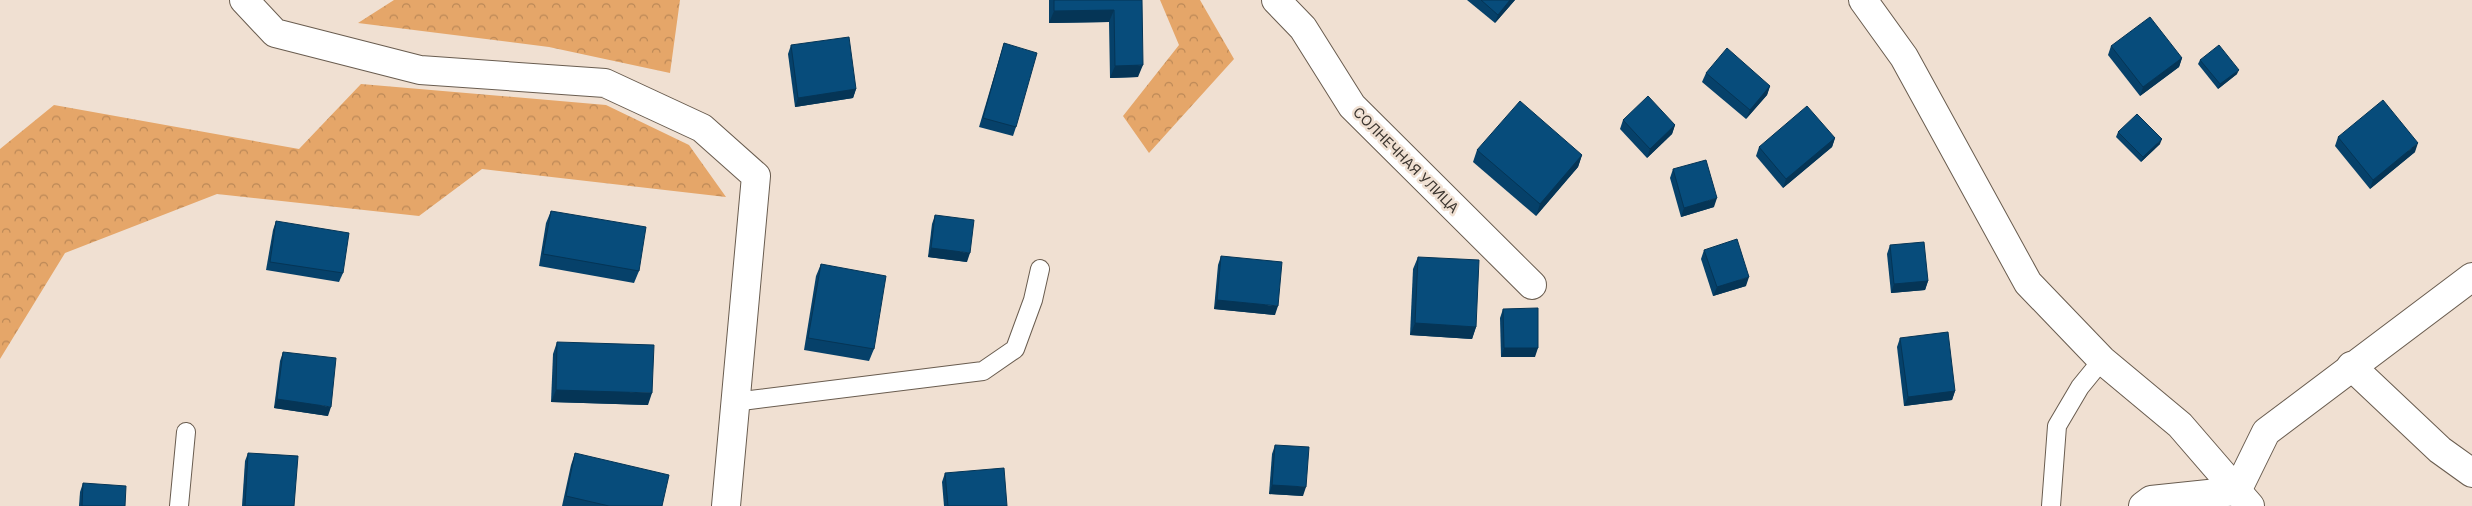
<svg xmlns="http://www.w3.org/2000/svg" width="2472" height="506" viewBox="0 0 2472 506" font-family="Inter,sans-serif">
<style>
.forest{fill:url(#forest-crowns)}
.lines{fill:none;stroke-linecap:round;stroke-linejoin:round}
.lane-casing{stroke:#695c4f;stroke-width:20}
.street-casing{stroke:#695c4f;stroke-width:30}
.lane{stroke:#fff;stroke-width:18}
.street{stroke:#fff;stroke-width:28}
.wall{fill:#06416a}
.shaded-wall{fill:#053556}
.building{fill:#074c7b;stroke:#053556}
.labels{text-anchor:middle;stroke-width:5;stroke-linejoin:round;paint-order:stroke}
.street-label{font-size:14px;fill:#3b352f;stroke:#f0e0d2}
</style>
<defs>
<pattern id="forest-crowns" width="20" height="18" patternUnits="userSpaceOnUse" patternTransform="scale(1.25)"><rect width="20" height="18" fill="#e5a669"/><path d="M2 6a3 3 0 1 1 6 0M12 15a3 3 0 1 1 6 0" fill="none" stroke="#bb8857"/></pattern>
</defs>
<rect width="100%" height="100%" fill="#f0e0d2"/>
<g class="forest">
<path d="M 394,0 L 680,0 L 670,73 L 549,47 L 358,23 Z"/>
<path d="M 1160,0 L 1200,0 L 1234,59 L 1149,153 L 1123,116 L 1179,45 Z"/>
<path d="M 361,84 L 606,105 L 689,145 L 726,197 L 482,169 L 419,216 L 217,194 L 65,253 L 0,359 L 0,149 L 54,105 L 299,149 Z"/>
</g>
<g class="lines">
<defs>
<g id="lane">
<path d="M 734,402 L 983,371 L 1015,349 L 1033,300 L 1040,269"/>
<path d="M 179,506 L 186,432"/>
<path d="M 2051,506 L 2057,426 L 2080,387 L 2102,360"/>
</g>
<g id="street">
<path d="M 244,0 L 275,33 L 420,70 L 605,83 L 702,128 L 756,176 L 726,506"/>
<path d="M 1276,0 L 1303,28 L 1352,106 L 1532,285"/>
<path d="M 1863,0 L 1904,57 L 2028,283 L 2102,360 L 2180,425 L 2250,506"/>
<path d="M 2351,366 L 2440,450 L 2472,473"/>
<path d="M 2237,491 L 2266,432 L 2472,277"/>
<path d="M 2143,506 L 2151,500 L 2237,491"/>
</g>
</defs>
<use href="#lane" class="lane-casing"/>
<use href="#street" class="street-casing"/>
<use href="#lane" class="lane"/>
<use href="#street" class="street"/>
</g>
<g class="wall">
<path d="M 1049,0 L 1142,0 L 1138,77 L 1110,78 L 1109,22 L 1049,23 Z"/>
<path d="M 1467,0 L 1515,0 L 1495,23 Z"/>
<path d="M 1004,43 L 1016,127 L 1013,136 L 979,127 Z"/>
<path d="M 791,45 L 856,89 L 853,98 L 795,107 L 788,54 Z"/>
<path d="M 2111,46 L 2182,58 L 2179,67 L 2140,96 L 2108,55 Z"/>
<path d="M 2200,60 L 2237,74 L 2218,89 L 2198,64 Z"/>
<path d="M 1706,73 L 1770,86 L 1767,95 L 1746,119 L 1702,82 Z"/>
<path d="M 1623,120 L 1675,125 L 1672,134 L 1647,158 L 1620,129 Z"/>
<path d="M 2118,132 L 2160,144 L 2141,162 L 2116,137 Z"/>
<path d="M 2338,137 L 2415,152 L 2370,189 L 2335,146 Z"/>
<path d="M 1835,138 L 1832,147 L 1783,188 L 1756,156 L 1759,147 Z"/>
<path d="M 1477,150 L 1582,155 L 1578,167 L 1536,216 L 1473,162 Z"/>
<path d="M 1673,169 L 1714,207 L 1681,217 L 1670,178 Z"/>
<path d="M 551,211 L 639,271 L 634,283 L 539,266 L 546,223 Z"/>
<path d="M 935,215 L 967,262 L 928,257 L 932,224 Z"/>
<path d="M 276,221 L 343,273 L 339,282 L 266,270 L 273,230 Z"/>
<path d="M 1890,245 L 1928,281 L 1925,290 L 1891,293 L 1887,254 Z"/>
<path d="M 1704,250 L 1746,286 L 1713,296 L 1701,259 Z"/>
<path d="M 1221,256 L 1275,315 L 1214,309 L 1218,265 Z"/>
<path d="M 1418,257 L 1476,327 L 1472,339 L 1410,335 L 1413,269 Z"/>
<path d="M 821,264 L 874,349 L 869,361 L 804,350 L 816,276 Z"/>
<path d="M 1503,309 L 1535,357 L 1501,357 L 1500,318 Z"/>
<path d="M 1900,338 L 1955,391 L 1952,400 L 1904,406 L 1897,347 Z"/>
<path d="M 557,342 L 648,405 L 551,402 L 553,354 Z"/>
<path d="M 283,352 L 328,416 L 274,408 L 280,361 Z"/>
<path d="M 1275,445 L 1303,496 L 1269,494 L 1272,454 Z"/>
<path d="M 248,453 L 294,506 L 242,506 L 245,461 Z"/>
<path d="M 575,453 L 662,506 L 562,506 L 571,465 Z"/>
<path d="M 945,473 L 1007,506 L 944,506 L 942,482 Z"/>
<path d="M 83,483 L 125,506 L 79,506 L 80,492 Z"/>
</g>
<g class="shaded-wall">
<path d="M 1510,0 L 1515,0 L 1495,23 L 1498,15 Z"/>
<path d="M 1114,10 L 1109,22 L 1049,23 L 1054,11 Z"/>
<path d="M 2182,58 L 2179,67 L 2140,96 L 2143,87 Z"/>
<path d="M 1143,65 L 1138,77 L 1110,78 L 1115,66 Z"/>
<path d="M 2239,70 L 2237,74 L 2218,89 L 2220,84 Z"/>
<path d="M 1770,86 L 1767,95 L 1746,119 L 1750,110 Z"/>
<path d="M 856,89 L 853,98 L 795,107 L 798,98 Z"/>
<path d="M 1675,125 L 1672,134 L 1647,158 L 1650,149 Z"/>
<path d="M 1835,138 L 1832,147 L 1783,188 L 1786,179 Z"/>
<path d="M 2162,139 L 2160,144 L 2141,162 L 2143,157 Z"/>
<path d="M 2418,143 L 2415,152 L 2370,189 L 2373,180 Z"/>
<path d="M 1582,155 L 1578,167 L 1536,216 L 1540,204 Z"/>
<path d="M 1717,198 L 1714,207 L 1681,217 L 1684,208 Z"/>
<path d="M 931,248 L 970,253 L 967,262 L 928,257 Z"/>
<path d="M 1749,277 L 1746,286 L 1713,296 L 1717,287 Z"/>
<path d="M 1928,281 L 1925,290 L 1891,293 L 1894,284 Z"/>
<path d="M 1217,300 L 1278,306 L 1275,315 L 1214,309 Z"/>
<path d="M 1415,323 L 1476,327 L 1472,339 L 1410,335 Z"/>
<path d="M 1504,348 L 1538,348 L 1535,357 L 1501,357 Z"/>
<path d="M 556,390 L 652,393 L 648,405 L 551,402 Z"/>
<path d="M 1955,391 L 1952,400 L 1904,406 L 1908,397 Z"/>
<path d="M 277,399 L 331,407 L 328,416 L 274,408 Z"/>
<path d="M 1272,485 L 1306,487 L 1303,496 L 1269,494 Z"/>
</g>
<g class="building">
<path d="M 1054,0 L 1142,0 L 1143,65 L 1115,66 L 1114,10 L 1054,11 Z"/>
<path d="M 1481,0 L 1510,0 L 1498,15 Z"/>
<path d="M 2150,17 L 2182,58 L 2143,87 L 2111,46 Z"/>
<path d="M 849,37 L 856,89 L 798,98 L 791,45 Z"/>
<path d="M 1004,43 L 1037,53 L 1016,127 L 983,118 Z"/>
<path d="M 2219,45 L 2239,70 L 2220,84 L 2200,60 Z"/>
<path d="M 1727,48 L 1770,86 L 1750,110 L 1706,73 Z"/>
<path d="M 1648,96 L 1675,125 L 1650,149 L 1623,120 Z"/>
<path d="M 2383,100 L 2418,143 L 2373,180 L 2338,137 Z"/>
<path d="M 1520,101 L 1582,155 L 1540,204 L 1477,150 Z"/>
<path d="M 1807,106 L 1835,138 L 1786,179 L 1759,147 Z"/>
<path d="M 2137,114 L 2162,139 L 2143,157 L 2118,132 Z"/>
<path d="M 1706,160 L 1717,198 L 1684,208 L 1673,169 Z"/>
<path d="M 551,211 L 646,227 L 639,271 L 543,254 Z"/>
<path d="M 935,215 L 974,220 L 970,253 L 931,248 Z"/>
<path d="M 276,221 L 349,233 L 343,273 L 270,262 Z"/>
<path d="M 1737,239 L 1749,277 L 1717,287 L 1704,250 Z"/>
<path d="M 1924,242 L 1928,281 L 1894,284 L 1890,245 Z"/>
<path d="M 1221,256 L 1282,262 L 1278,306 L 1217,300 Z"/>
<path d="M 1418,257 L 1479,260 L 1476,327 L 1415,323 Z"/>
<path d="M 821,264 L 886,276 L 874,349 L 808,338 Z"/>
<path d="M 1538,308 L 1538,348 L 1504,348 L 1503,309 Z"/>
<path d="M 1948,332 L 1955,391 L 1908,397 L 1900,338 Z"/>
<path d="M 557,342 L 654,345 L 652,393 L 556,390 Z"/>
<path d="M 283,352 L 336,358 L 331,407 L 277,399 Z"/>
<path d="M 1275,445 L 1309,447 L 1306,487 L 1272,485 Z"/>
<path d="M 248,453 L 298,456 L 294,506 L 245,506 Z"/>
<path d="M 575,453 L 669,475 L 662,506 L 609,506 L 566,496 Z"/>
<path d="M 1004,468 L 1007,506 L 948,506 L 945,473 Z"/>
<path d="M 83,483 L 126,486 L 125,506 L 82,506 Z"/>
</g>
<g class="labels">
<g class="street-label">
<text transform="translate(1406 160) rotate(45)" y="5">СОЛНЕЧНАЯ УЛИЦА</text>
</g>
</g>
</svg>
